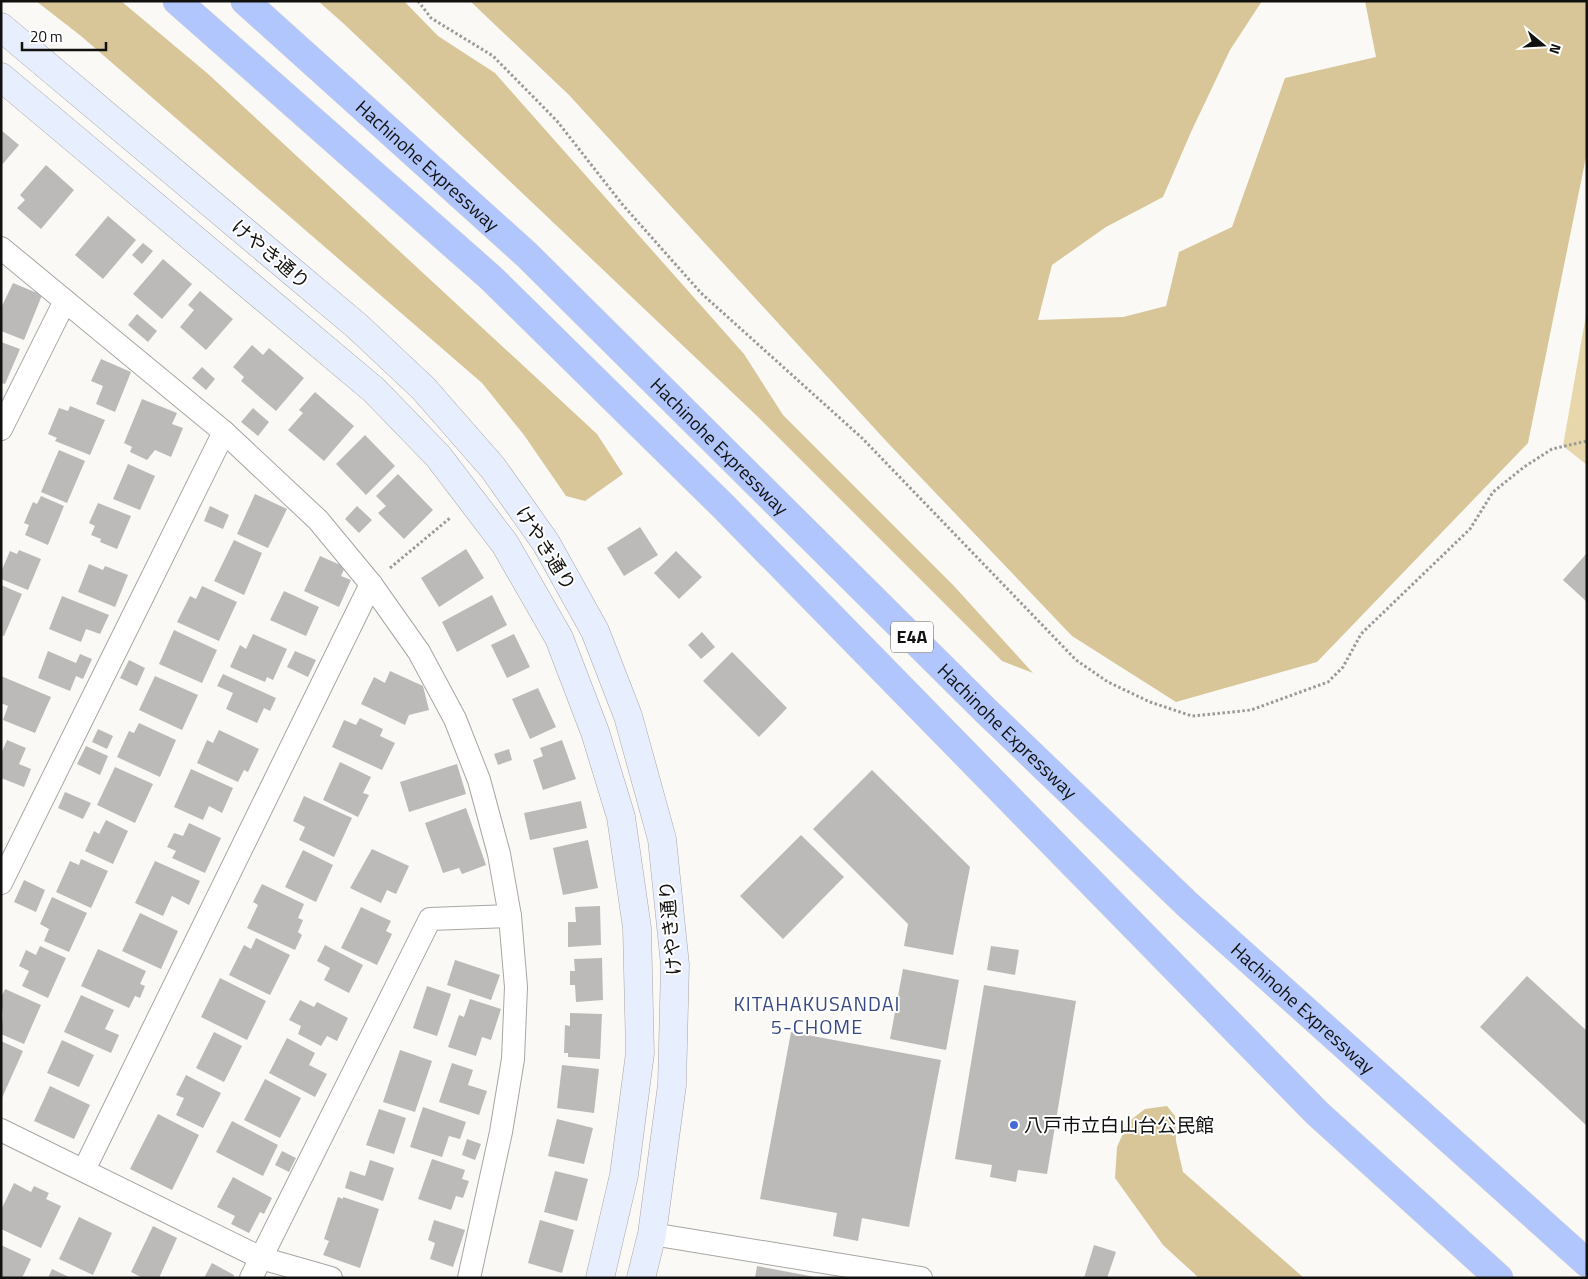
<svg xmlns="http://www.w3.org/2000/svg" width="1588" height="1279" viewBox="0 0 1588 1279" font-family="'Titillium Web','Noto Sans JP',sans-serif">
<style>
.green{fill:#e9d7ac}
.forest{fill:#d8c699}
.building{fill:#bbbab8}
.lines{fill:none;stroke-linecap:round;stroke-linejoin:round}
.street-casing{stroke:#a7a6a3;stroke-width:24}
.secondary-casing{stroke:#a7a6a3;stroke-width:29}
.highway-casing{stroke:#d4d4d4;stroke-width:29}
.path{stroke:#9b9a98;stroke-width:3;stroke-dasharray:2.5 2.5;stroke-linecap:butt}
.street{stroke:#fff;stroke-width:22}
.secondary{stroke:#e7eefe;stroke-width:28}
.highway{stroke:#b0c6fd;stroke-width:28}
.poi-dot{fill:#4668db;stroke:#fff;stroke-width:2}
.labels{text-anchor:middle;stroke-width:4;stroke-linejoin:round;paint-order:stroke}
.shield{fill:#fff;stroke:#585858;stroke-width:1}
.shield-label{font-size:18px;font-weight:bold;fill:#111110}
.street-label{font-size:19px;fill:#111110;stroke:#fff}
.poi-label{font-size:19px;fill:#111110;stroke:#fff;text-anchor:start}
.neighbourhood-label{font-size:20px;letter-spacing:1px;fill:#364984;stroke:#fff}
</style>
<rect width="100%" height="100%" fill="#faf9f6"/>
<path class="green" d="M 1587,309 L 1587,465 L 1563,446 Z"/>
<g class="forest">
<path d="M 36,1 L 121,1 L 207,73 L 597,434 L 623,474 L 585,501 L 566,496 L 524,435 L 482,383 L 81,36 Z"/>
<path d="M 318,1 L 404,1 L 438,36 L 495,73 L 744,354 L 783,415 L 954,586 L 1033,673 L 1002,661 L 756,415 L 343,23 Z"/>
<path d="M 470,1 L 1262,1 L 1230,50 L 1191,132 L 1163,197 L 1106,227 L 1052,265 L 1038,320 L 1123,317 L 1166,306 L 1179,252 L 1232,227 L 1285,78 L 1376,57 L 1365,1 L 1587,1 L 1587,152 L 1528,443 L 1317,662 L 1176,702 L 1072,636 L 887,442 L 569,95 Z"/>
<path d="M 1167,1106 L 1175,1116 L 1176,1141 L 1183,1172 L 1304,1278 L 1199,1278 L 1163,1245 L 1115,1178 L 1117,1147 L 1128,1122 L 1145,1109 Z"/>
</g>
<g class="building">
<path d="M 1,130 L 19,145 L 1,166 Z"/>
<path d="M 46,165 L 74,190 L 41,229 L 17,208 L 25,200 L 20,195 Z"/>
<path d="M 108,216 L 136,240 L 103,279 L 75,255 Z"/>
<path d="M 143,243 L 153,251 L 142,264 L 132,255 Z"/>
<path d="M 163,259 L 192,284 L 162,319 L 133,294 Z"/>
<path d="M 13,283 L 42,295 L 24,340 L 1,331 L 1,308 Z"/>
<path d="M 200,291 L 233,319 L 206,350 L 180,327 L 194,310 L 188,305 Z"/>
<path d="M 137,314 L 157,331 L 148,342 L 128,325 Z"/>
<path d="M 1,342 L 20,349 L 5,384 L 1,383 Z"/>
<path d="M 252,345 L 263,355 L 269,348 L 304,378 L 276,411 L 241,381 L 244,377 L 233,367 Z"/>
<path d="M 101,359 L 131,372 L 115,412 L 96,404 L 103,386 L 91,381 Z"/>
<path d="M 202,367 L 215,379 L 206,390 L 192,378 Z"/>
<path d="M 315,392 L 354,426 L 324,461 L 288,430 L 303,413 L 299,410 Z"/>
<path d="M 142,399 L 177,413 L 172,424 L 183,428 L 171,457 L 155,450 L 147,460 L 130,452 L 132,447 L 124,443 Z"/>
<path d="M 70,406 L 105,420 L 90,455 L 55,441 L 57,438 L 48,434 L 59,408 L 68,411 Z"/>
<path d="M 253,408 L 269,422 L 258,436 L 241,422 Z"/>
<path d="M 365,435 L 395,466 L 366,495 L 336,464 Z"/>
<path d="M 59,450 L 85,461 L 67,503 L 41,492 Z"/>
<path d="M 128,464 L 155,476 L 140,510 L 113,499 Z"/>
<path d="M 398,474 L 433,510 L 404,539 L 378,513 L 386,506 L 376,496 Z"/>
<path d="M 255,494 L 287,509 L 268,548 L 237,534 Z"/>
<path d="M 41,496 L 64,506 L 48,545 L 25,535 L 29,525 L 24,523 L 33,502 L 37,504 Z"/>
<path d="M 98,503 L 131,516 L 117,549 L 100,542 L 101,539 L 91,535 L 95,526 L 89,523 Z"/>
<path d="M 210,506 L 229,515 L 223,529 L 204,521 Z"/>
<path d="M 357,506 L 372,520 L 359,533 L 345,519 Z"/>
<path d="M 640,527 L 658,555 L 624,576 L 607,548 Z"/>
<path d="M 234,540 L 262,553 L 244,595 L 214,581 Z"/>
<path d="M 466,549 L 484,578 L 439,607 L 421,578 Z"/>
<path d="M 19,550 L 41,559 L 28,590 L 1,579 L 1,572 L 10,551 L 17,554 Z"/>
<path d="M 676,551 L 702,577 L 679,599 L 654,573 Z"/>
<path d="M 1587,553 L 1587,602 L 1563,580 Z"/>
<path d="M 320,556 L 345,567 L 341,576 L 351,580 L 339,607 L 304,591 Z"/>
<path d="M 89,564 L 103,570 L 105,566 L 128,575 L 115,607 L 78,592 Z"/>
<path d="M 1,585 L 22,594 L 4,636 L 1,635 Z"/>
<path d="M 202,586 L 237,602 L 219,641 L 177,622 L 190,596 L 196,599 Z"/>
<path d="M 284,591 L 319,607 L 306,636 L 270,620 Z"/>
<path d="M 492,595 L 507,625 L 457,652 L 442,622 Z"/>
<path d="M 62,596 L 109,615 L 100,634 L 86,629 L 81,642 L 49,629 Z"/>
<path d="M 174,630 L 217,650 L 202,683 L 159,664 Z"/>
<path d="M 702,632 L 715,647 L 701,659 L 688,645 Z"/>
<path d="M 253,634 L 287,649 L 273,680 L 267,677 L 265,682 L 230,667 L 240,645 L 246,649 Z"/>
<path d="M 514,634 L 530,667 L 507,678 L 491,645 Z"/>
<path d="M 48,651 L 76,663 L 80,654 L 92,659 L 83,679 L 76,676 L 70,691 L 38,678 Z"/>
<path d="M 295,651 L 316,660 L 308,677 L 287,667 Z"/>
<path d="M 732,652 L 787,708 L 759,737 L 703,681 Z"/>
<path d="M 129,660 L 145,668 L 137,686 L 120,678 Z"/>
<path d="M 390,671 L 423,686 L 429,710 L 409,715 L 405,725 L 361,704 L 374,677 L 385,683 Z"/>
<path d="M 223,674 L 276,698 L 270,711 L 264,708 L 257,723 L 226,709 L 233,693 L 217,686 Z"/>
<path d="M 1,676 L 51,697 L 35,733 L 3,720 L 8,706 L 1,703 Z"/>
<path d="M 155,676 L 198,695 L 182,730 L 139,710 Z"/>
<path d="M 538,688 L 556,727 L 530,739 L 512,699 Z"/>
<path d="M 360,718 L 383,729 L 380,736 L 395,743 L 382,770 L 332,747 L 344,720 L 356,725 Z"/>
<path d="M 139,723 L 176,740 L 160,777 L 117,757 L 129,731 L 134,733 Z"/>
<path d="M 98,729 L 113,736 L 107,749 L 92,742 Z"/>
<path d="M 219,730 L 259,749 L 248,772 L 244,770 L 238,782 L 197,763 L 207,740 L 213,743 Z"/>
<path d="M 7,740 L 26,748 L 19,764 L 31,769 L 24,787 L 1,778 L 1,754 Z"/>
<path d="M 562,740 L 576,779 L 543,790 L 533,760 L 543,756 L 540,748 Z"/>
<path d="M 86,746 L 108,756 L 100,775 L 77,764 Z"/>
<path d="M 509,749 L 512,760 L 498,765 L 494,754 Z"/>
<path d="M 340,762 L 371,777 L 363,793 L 369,795 L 358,817 L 323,800 Z"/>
<path d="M 457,764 L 466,794 L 409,812 L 400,782 Z"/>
<path d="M 115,767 L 153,784 L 135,823 L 97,805 Z"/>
<path d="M 191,769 L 233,788 L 222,813 L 209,806 L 203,820 L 174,807 Z"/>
<path d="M 872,770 L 970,867 L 953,955 L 904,946 L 908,924 L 813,829 Z"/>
<path d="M 65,792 L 91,803 L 83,819 L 58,808 Z"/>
<path d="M 304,796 L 352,818 L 334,857 L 299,840 L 305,827 L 293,821 Z"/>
<path d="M 581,801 L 587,828 L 530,840 L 524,813 Z"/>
<path d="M 466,808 L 486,865 L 462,874 L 459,868 L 443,873 L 425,823 Z"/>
<path d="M 106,820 L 128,831 L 113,864 L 85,851 L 94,831 L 99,834 Z"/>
<path d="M 189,823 L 221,838 L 205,873 L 172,858 L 176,851 L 167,847 L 174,833 L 183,836 Z"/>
<path d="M 801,835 L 844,877 L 783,939 L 740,896 Z"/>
<path d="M 588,840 L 598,888 L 563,895 L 553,848 Z"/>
<path d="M 372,849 L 409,866 L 396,894 L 387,890 L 381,903 L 350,888 Z"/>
<path d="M 303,850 L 333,865 L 316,902 L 285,887 Z"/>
<path d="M 81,859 L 108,871 L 91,908 L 56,892 L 70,861 L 79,865 Z"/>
<path d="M 155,861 L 200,881 L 189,905 L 172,896 L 163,916 L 135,903 Z"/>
<path d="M 24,880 L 45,890 L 36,912 L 14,902 Z"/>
<path d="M 262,884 L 304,904 L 298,918 L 303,920 L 298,932 L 302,935 L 295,950 L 247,928 L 258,905 L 253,902 Z"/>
<path d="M 52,897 L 87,913 L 69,952 L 44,941 L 49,929 L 40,924 Z"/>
<path d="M 600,906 L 601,945 L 568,947 L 568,922 L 576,922 L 575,907 Z"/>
<path d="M 361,907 L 391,921 L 386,931 L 392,934 L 377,965 L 341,948 Z"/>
<path d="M 140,913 L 178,931 L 161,969 L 122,951 Z"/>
<path d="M 256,938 L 290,955 L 270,995 L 229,975 L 244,945 L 251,949 Z"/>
<path d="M 325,945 L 363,965 L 349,993 L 324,980 L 330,968 L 317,961 Z"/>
<path d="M 40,946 L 66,958 L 48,998 L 22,986 L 29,971 L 19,966 L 26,950 L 36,955 Z"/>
<path d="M 991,946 L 1019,950 L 1015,975 L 987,970 Z"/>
<path d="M 98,949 L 146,971 L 140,984 L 145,986 L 140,998 L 135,996 L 129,1008 L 81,986 Z"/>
<path d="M 602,958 L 603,1000 L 576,1002 L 575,985 L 570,985 L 570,971 L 575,971 L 574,959 Z"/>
<path d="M 455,960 L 500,975 L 491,1000 L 447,985 Z"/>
<path d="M 903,969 L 959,980 L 946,1050 L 890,1039 Z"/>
<path d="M 1527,976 L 1587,1031 L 1587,1126 L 1480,1027 Z"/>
<path d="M 220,978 L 266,1001 L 247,1040 L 201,1017 Z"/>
<path d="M 984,985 L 1076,1001 L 1047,1174 L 1018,1170 L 1016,1182 L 990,1177 L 992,1165 L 955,1159 Z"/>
<path d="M 427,986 L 451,994 L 437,1036 L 413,1028 Z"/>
<path d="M 5,989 L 41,1005 L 24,1044 L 1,1034 L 3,1015 L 1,998 Z"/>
<path d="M 81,995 L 114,1010 L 105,1029 L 119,1035 L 111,1053 L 64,1032 Z"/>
<path d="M 470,999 L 501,1009 L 491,1040 L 482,1037 L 476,1056 L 448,1047 L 459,1015 L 464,1017 Z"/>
<path d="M 300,1000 L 314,1007 L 317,1002 L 348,1018 L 337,1041 L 327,1036 L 321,1046 L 298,1034 L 301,1026 L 289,1020 Z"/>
<path d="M 570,1013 L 602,1014 L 600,1059 L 568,1057 L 568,1053 L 564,1053 L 565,1025 L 570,1026 Z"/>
<path d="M 214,1032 L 242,1046 L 224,1082 L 196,1068 Z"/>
<path d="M 791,1032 L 941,1060 L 909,1227 L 862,1218 L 858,1241 L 833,1236 L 837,1213 L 760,1199 Z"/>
<path d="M 287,1038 L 315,1053 L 309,1065 L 327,1074 L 315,1097 L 269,1073 Z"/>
<path d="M 62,1040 L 94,1055 L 79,1087 L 47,1073 Z"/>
<path d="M 1,1041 L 23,1051 L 1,1100 Z"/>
<path d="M 400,1050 L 432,1061 L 415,1112 L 383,1102 Z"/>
<path d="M 452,1063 L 473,1070 L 468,1085 L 487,1091 L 479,1115 L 439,1102 Z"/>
<path d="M 562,1065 L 599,1069 L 594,1113 L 557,1108 Z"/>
<path d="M 186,1075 L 221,1093 L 203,1128 L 176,1115 L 184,1098 L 176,1095 Z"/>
<path d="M 265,1079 L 301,1098 L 280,1138 L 244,1120 Z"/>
<path d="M 50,1086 L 90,1105 L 74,1139 L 34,1121 Z"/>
<path d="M 423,1107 L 466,1122 L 460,1139 L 449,1136 L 442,1157 L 410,1147 Z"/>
<path d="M 379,1109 L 406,1118 L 394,1154 L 366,1145 Z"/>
<path d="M 158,1114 L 199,1135 L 172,1190 L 130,1169 Z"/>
<path d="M 557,1119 L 593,1128 L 584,1164 L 548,1156 Z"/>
<path d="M 232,1121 L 278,1145 L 263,1176 L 216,1152 Z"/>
<path d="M 467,1139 L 481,1144 L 475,1160 L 462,1155 Z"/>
<path d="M 282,1151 L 296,1158 L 289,1172 L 275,1165 Z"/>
<path d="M 432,1159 L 465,1170 L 462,1179 L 469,1181 L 463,1198 L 456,1196 L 451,1210 L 418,1199 Z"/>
<path d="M 370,1160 L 394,1168 L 383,1201 L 345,1188 L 350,1171 L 365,1176 Z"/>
<path d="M 555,1171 L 588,1179 L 577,1221 L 544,1212 Z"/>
<path d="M 233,1177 L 272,1198 L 264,1214 L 260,1212 L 249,1233 L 231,1224 L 235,1216 L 217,1207 Z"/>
<path d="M 14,1183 L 31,1192 L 34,1186 L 49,1193 L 46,1199 L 61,1206 L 41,1248 L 1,1229 L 1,1210 Z"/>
<path d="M 338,1197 L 343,1199 L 343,1197 L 379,1209 L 360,1268 L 323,1255 L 329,1241 L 324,1239 Z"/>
<path d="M 79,1217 L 112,1233 L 93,1275 L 59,1259 Z"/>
<path d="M 434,1220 L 465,1230 L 453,1267 L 430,1259 L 435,1243 L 428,1240 Z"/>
<path d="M 540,1220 L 574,1230 L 562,1273 L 528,1263 Z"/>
<path d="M 153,1226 L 177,1238 L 159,1278 L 143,1278 L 131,1272 Z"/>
<path d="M 1,1245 L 31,1259 L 22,1278 L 1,1278 Z"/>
<path d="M 1094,1245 L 1116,1252 L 1107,1278 L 1084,1278 Z"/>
<path d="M 212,1263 L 234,1275 L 233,1278 L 204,1278 Z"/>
<path d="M 757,1266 L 815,1277 L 815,1278 L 755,1278 Z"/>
<path d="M 52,1269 L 71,1278 L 48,1278 Z"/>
</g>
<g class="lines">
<defs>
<g id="street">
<path d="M 1,248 L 224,432 L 318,520 L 371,584 L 419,652 L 455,719 L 479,780 L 499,854 L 510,916 L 516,987 L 513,1059 L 501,1132 L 469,1278"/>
<path d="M 1,429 L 65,301"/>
<path d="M 1,883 L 224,432"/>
<path d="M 1,1130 L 261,1258 L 331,1278"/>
<path d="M 84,1170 L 371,584"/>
<path d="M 652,1234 L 921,1278"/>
<path d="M 251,1278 L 430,919 L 510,916"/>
</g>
<g id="secondary">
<path d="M 1,27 L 357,326 L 423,388 L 493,468 L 546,543 L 595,631 L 628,716 L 662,839 L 675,965 L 672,1085 L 652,1234 L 641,1278"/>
<path d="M 1,77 L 374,390 L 438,456 L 505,544 L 559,638 L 595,732 L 621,817 L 637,928 L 640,1053 L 624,1175 L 600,1278"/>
</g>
<g id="highway">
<path d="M 177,1 L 491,278 L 723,506 L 1317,1113 L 1499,1278"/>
<path id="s1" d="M 245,1 L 527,255 L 985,710 L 1188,905 L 1587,1263"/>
</g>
</defs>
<use href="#street" class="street-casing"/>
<use href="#secondary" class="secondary-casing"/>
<use href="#highway" class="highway-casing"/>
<g class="path">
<path d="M 418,1 L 431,18 L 493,56 L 557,121 L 622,204 L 701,293 L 862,438 L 1076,660 L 1108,682 L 1150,702 L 1192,716 L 1251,710 L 1328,682 L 1343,667 L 1361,634 L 1470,529 L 1493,492 L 1524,467 L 1552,449 L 1587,441"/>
<path d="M 390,568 L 450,518"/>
</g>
<use href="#street" class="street"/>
<use href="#secondary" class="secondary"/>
<use href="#highway" class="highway"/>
</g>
<circle class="poi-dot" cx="1014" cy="1125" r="5"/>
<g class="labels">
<rect class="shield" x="891" y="621.5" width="42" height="31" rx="4"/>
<g class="shield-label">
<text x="912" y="643">E4A</text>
</g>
<g class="street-label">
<text dy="7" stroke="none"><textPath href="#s1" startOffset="246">Hachinohe Expressway</textPath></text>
<text transform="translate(271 254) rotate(40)" y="7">けやき通り</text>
<text dy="7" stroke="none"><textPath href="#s1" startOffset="651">Hachinohe Expressway</textPath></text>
<text transform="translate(546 548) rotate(58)" y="7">けやき通り</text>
<text dy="7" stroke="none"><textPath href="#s1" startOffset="1056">Hachinohe Expressway</textPath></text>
<text transform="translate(670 928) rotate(-95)" y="7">けやき通り</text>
<text dy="7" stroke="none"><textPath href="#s1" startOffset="1461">Hachinohe Expressway</textPath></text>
</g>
<g class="poi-label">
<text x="1024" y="1132">八戸市立白山台公民館</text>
</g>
<g class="neighbourhood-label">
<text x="817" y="1011">KITAHAKUSANDAI<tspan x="817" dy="23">5-CHOME</tspan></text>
</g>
</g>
<rect width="1588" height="1279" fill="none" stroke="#111110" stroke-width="5"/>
<g transform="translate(1543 45) rotate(108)" stroke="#ffffff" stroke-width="4" paint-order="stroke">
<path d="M0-4L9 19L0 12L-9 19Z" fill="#111110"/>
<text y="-8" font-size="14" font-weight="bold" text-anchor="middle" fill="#111110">N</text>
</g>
<path d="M22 42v8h84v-8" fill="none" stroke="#111110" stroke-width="2.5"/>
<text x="30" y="42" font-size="15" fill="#111110" stroke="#ffffff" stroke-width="4" paint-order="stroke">20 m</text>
</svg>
